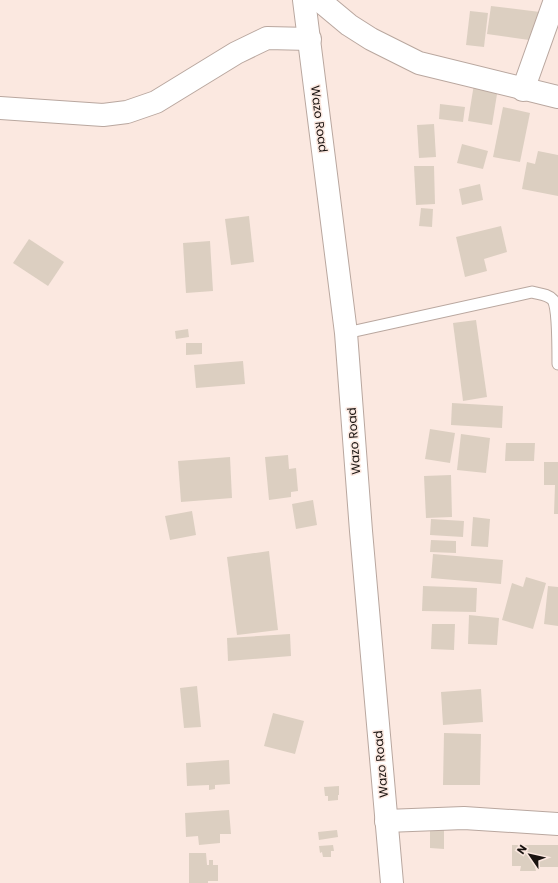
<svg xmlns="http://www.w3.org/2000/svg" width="558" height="883" viewBox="0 0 558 883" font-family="Poppins,sans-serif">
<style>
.building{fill:#dccfc1}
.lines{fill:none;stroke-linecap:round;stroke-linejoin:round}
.lane-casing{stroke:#b9a79f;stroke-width:13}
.street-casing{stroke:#b9a79f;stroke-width:24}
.secondary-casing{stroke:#b9a79f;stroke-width:24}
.lane{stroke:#fff;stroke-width:11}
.street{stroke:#fff;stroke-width:22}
.secondary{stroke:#fff;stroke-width:22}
.labels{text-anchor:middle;stroke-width:3;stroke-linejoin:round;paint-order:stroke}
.street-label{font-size:12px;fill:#191310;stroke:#fbe8e0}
</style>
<rect width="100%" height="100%" fill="#fbe8e0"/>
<g class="building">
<path d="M 491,6 L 540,12 L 536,41 L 487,34 Z"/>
<path d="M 470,11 L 488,13 L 484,47 L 466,45 Z"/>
<path d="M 474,84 L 498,88 L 492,125 L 468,121 Z"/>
<path d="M 440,104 L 465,107 L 463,122 L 439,119 Z"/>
<path d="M 503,107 L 530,113 L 520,162 L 493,157 Z"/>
<path d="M 434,124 L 436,157 L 419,158 L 417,125 Z"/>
<path d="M 462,144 L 488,151 L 483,169 L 457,163 Z"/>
<path d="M 538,151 L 558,155 L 558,196 L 522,189 L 527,162 L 535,164 Z"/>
<path d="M 414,166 L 434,166 L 435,204 L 416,205 Z"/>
<path d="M 480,184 L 483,200 L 462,205 L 459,189 Z"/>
<path d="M 421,208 L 433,209 L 432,227 L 419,226 Z"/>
<path d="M 249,216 L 254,262 L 231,265 L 225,219 Z"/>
<path d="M 501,226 L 507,252 L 484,259 L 487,271 L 465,277 L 456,237 Z"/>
<path d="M 29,239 L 64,262 L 48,286 L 13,263 Z"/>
<path d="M 210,241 L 213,291 L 186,293 L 183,243 Z"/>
<path d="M 476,320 L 487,397 L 463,401 L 453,323 Z"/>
<path d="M 188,329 L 189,337 L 176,339 L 175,331 Z"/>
<path d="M 186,343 L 202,343 L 202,354 L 186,355 Z"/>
<path d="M 243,361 L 245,384 L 196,388 L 194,365 Z"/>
<path d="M 452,403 L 503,406 L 502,428 L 451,425 Z"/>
<path d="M 430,429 L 455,433 L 450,463 L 425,459 Z"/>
<path d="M 461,434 L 490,438 L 486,473 L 457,470 Z"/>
<path d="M 506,443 L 535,443 L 534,461 L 505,461 Z"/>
<path d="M 288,455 L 289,469 L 296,468 L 298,491 L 291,492 L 291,497 L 269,500 L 265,457 Z"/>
<path d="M 230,457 L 232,498 L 181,502 L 178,461 Z"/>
<path d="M 544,462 L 558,462 L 558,514 L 554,514 L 555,485 L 544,485 Z"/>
<path d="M 451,475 L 452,517 L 426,518 L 424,476 Z"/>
<path d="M 313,500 L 317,525 L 296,529 L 292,504 Z"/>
<path d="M 192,511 L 196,535 L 170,540 L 165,516 Z"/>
<path d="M 473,517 L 490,519 L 488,547 L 471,546 Z"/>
<path d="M 431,519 L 464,521 L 463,537 L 430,535 Z"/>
<path d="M 431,540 L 456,541 L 456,553 L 430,552 Z"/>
<path d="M 269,551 L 278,630 L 237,635 L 227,557 Z"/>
<path d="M 433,554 L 503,560 L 501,584 L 431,578 Z"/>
<path d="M 526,577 L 546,583 L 533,629 L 502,620 L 512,583 L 523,587 Z"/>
<path d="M 423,586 L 477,588 L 476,612 L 422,611 Z"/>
<path d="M 548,586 L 558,587 L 558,626 L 544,624 Z"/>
<path d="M 469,615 L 499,618 L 497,645 L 468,644 Z"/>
<path d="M 432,624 L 455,624 L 454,650 L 431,649 Z"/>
<path d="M 290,634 L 291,656 L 228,661 L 227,638 Z"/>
<path d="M 197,686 L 201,727 L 184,728 L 180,688 Z"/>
<path d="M 481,689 L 483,722 L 443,725 L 441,692 Z"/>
<path d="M 273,713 L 304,721 L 295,754 L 264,746 Z"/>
<path d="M 444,733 L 481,734 L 480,785 L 443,785 Z"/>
<path d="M 229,760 L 230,784 L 215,785 L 215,789 L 209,790 L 209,785 L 187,786 L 186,763 Z"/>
<path d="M 339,786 L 339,795 L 338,795 L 338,800 L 328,801 L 328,796 L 325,796 L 324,787 Z"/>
<path d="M 229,810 L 231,834 L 220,834 L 220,843 L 199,845 L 198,836 L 186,837 L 185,813 Z"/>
<path d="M 430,829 L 444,830 L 444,849 L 430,848 Z"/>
<path d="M 337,830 L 338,837 L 319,840 L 318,832 Z"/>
<path d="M 333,845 L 334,851 L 331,851 L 331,857 L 323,857 L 322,852 L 320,853 L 319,846 Z"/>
<path d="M 512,845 L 558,845 L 558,867 L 535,867 L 536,871 L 520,871 L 521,866 L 512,866 Z"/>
<path d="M 189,853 L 206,853 L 207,865 L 209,865 L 209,860 L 213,860 L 213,865 L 218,865 L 218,881 L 208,881 L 208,883 L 189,883 Z"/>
</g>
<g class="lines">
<defs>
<path id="lane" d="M 346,333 L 532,292 C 539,294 548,294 553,300 C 558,308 558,351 558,364"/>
<g id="street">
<path d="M 319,0 L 349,25 L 371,39 L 419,63 L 558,97"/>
<path d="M 523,90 L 555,0"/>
<path d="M 0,108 L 103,115 L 127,112 L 156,102 L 236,53 L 267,38 L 310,39"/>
<path d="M 386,821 L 464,818 L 558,824"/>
</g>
<path id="secondary" d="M 304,0 L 346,333 L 361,531 L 392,883"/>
</defs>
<use href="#lane" class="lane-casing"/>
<use href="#street" class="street-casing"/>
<use href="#secondary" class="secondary-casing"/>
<use href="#lane" class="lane"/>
<use href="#street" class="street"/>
<use href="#secondary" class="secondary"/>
</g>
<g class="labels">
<g class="street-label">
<text transform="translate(319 119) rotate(83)" y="4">Wazo Road</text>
<text transform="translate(354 441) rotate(-94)" y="4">Wazo Road</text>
<text transform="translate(381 764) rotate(-95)" y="4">Wazo Road</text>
</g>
</g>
<g transform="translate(530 855) rotate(304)" stroke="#fbe8e0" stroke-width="3" paint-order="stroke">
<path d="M0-3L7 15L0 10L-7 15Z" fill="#191310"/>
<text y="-6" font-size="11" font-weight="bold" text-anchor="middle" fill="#191310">N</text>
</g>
</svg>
